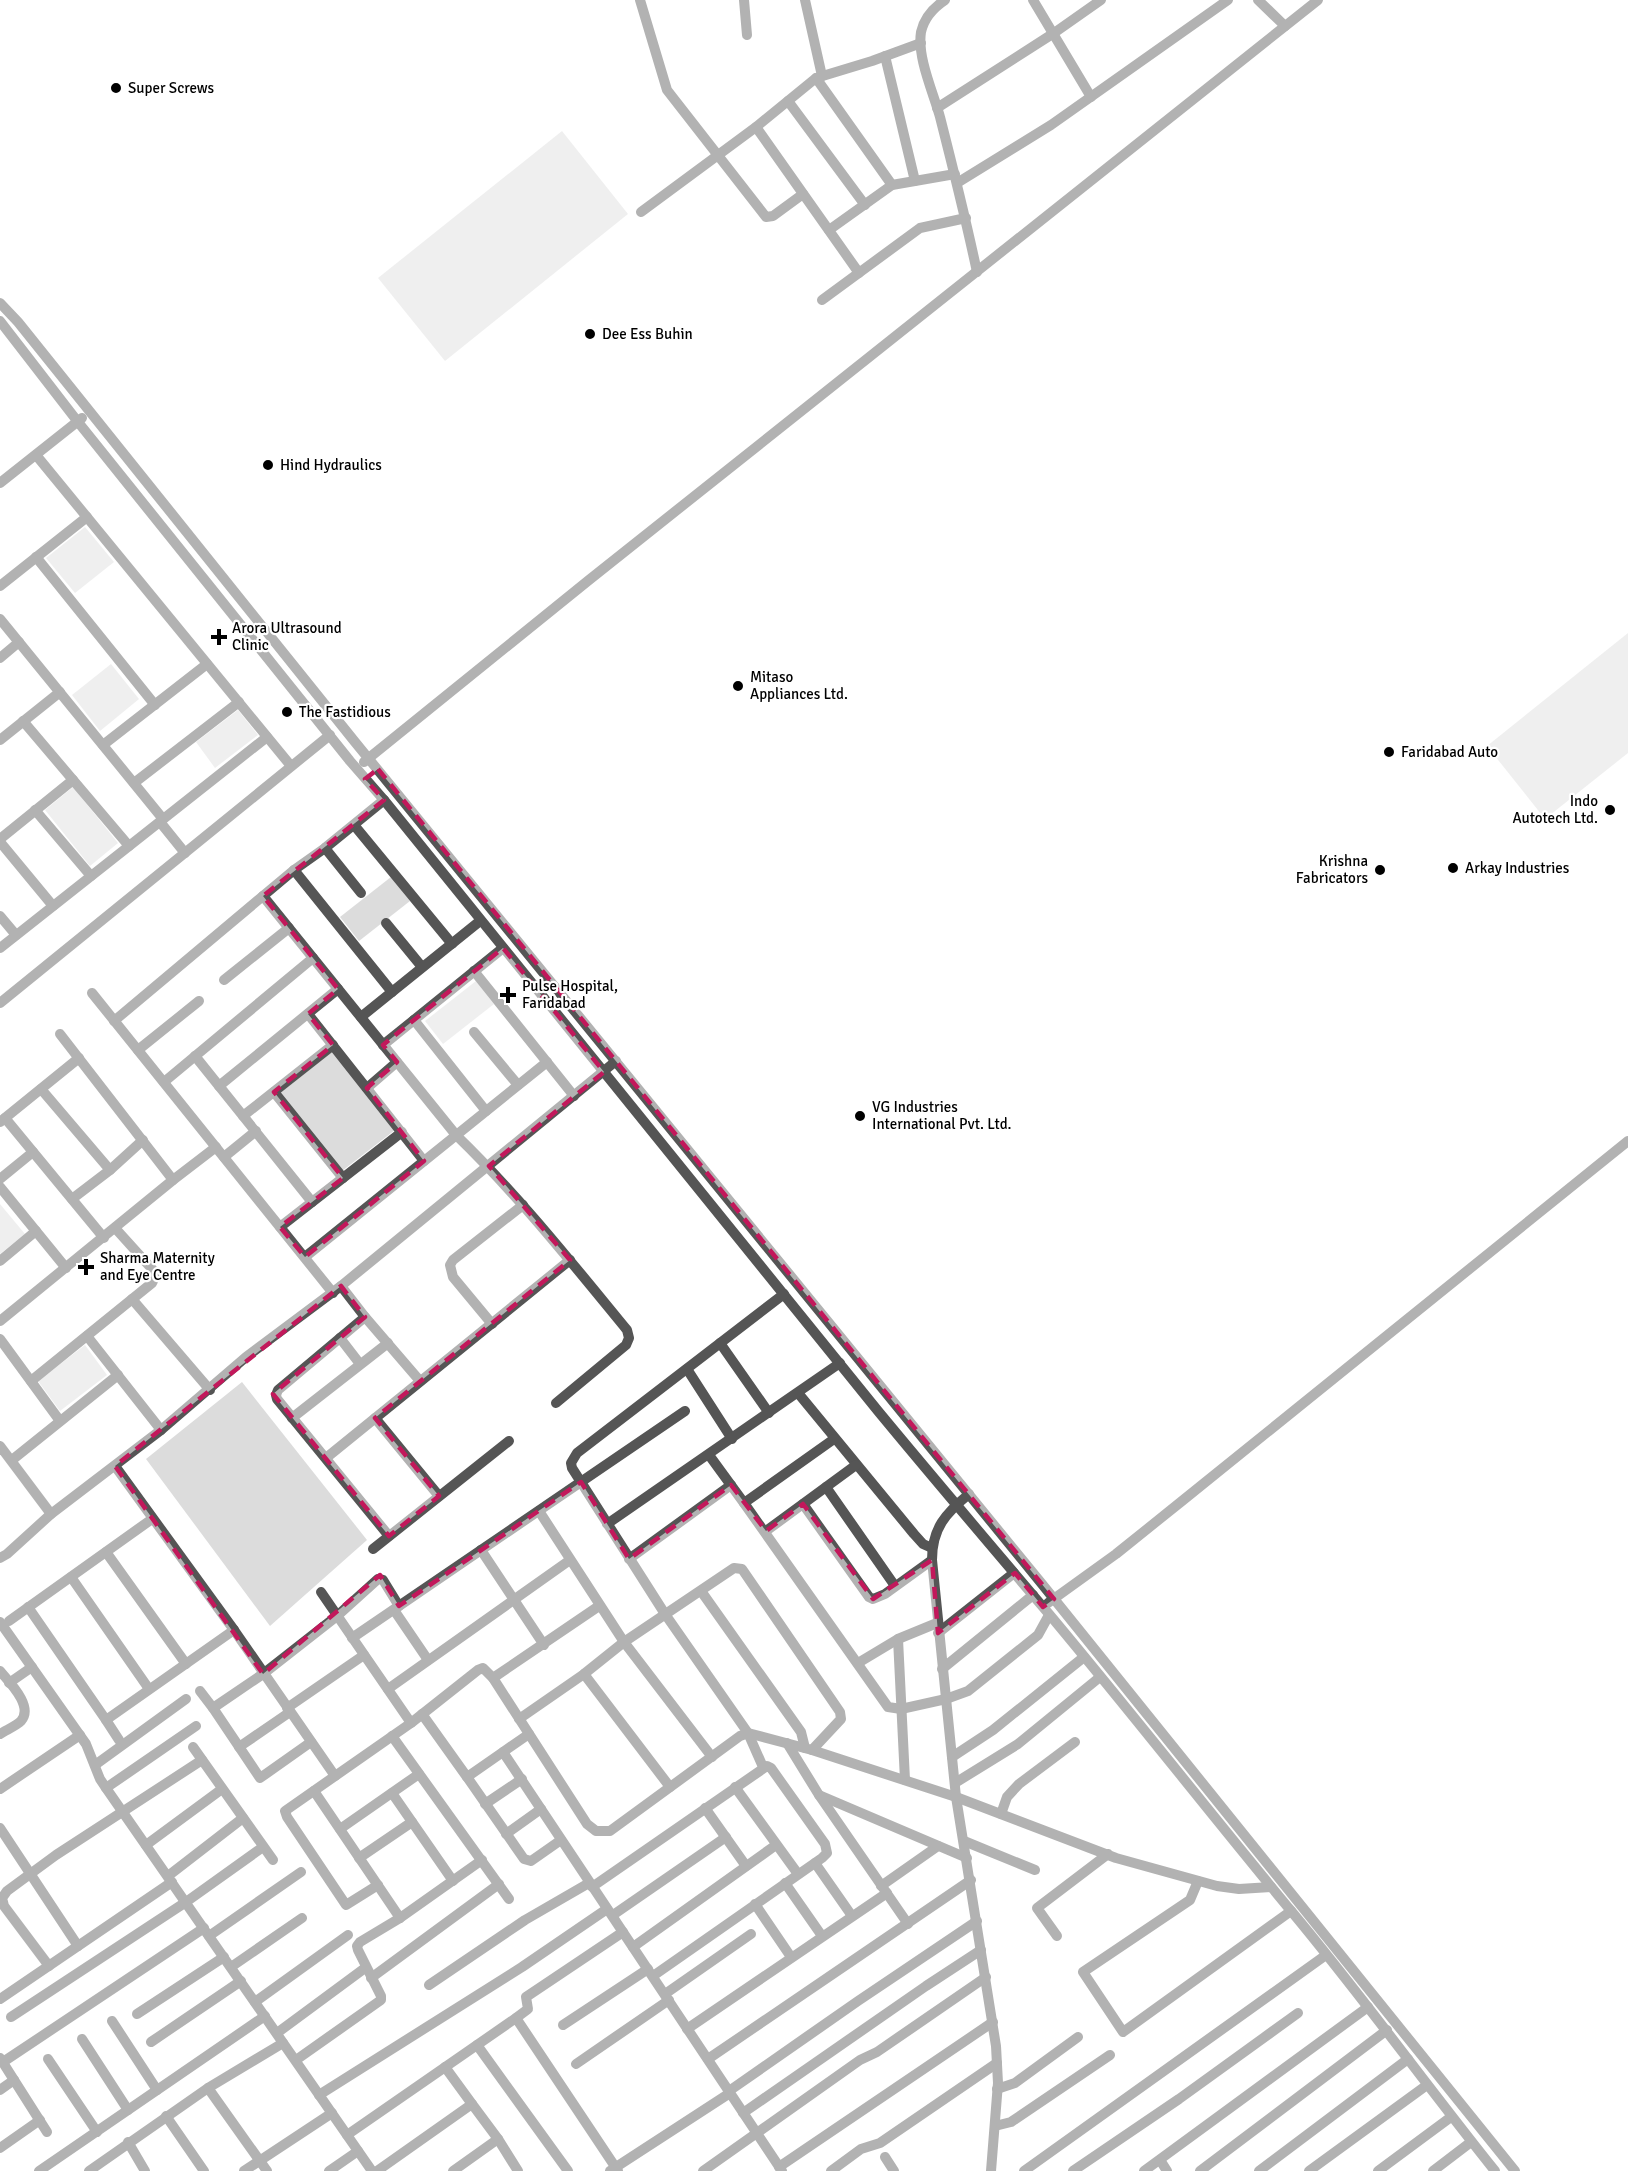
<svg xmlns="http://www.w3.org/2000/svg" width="1628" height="2171" viewBox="0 0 1628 2171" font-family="Signika,sans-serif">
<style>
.green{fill:#dcdcdc}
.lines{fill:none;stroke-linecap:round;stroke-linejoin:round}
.minor{stroke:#555;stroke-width:10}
.marked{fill:none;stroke:#c2185b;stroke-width:4.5;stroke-dasharray:12 8;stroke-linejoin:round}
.poi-dot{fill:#000;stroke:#fff;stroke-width:2}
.labels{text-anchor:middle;stroke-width:4.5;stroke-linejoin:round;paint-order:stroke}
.poi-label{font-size:15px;fill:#000;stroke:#fff;text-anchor:start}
</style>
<rect width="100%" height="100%" fill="#fff"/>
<g class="green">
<path d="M 562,131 L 628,214 L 445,361 L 378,278 Z"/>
<path d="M 85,527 L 114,562 L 75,593 L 46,558 Z"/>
<path d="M 1628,633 L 1628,753 L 1545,819 L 1487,746 Z"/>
<path d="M 111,664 L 139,699 L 100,731 L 72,695 Z"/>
<path d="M 238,710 L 258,735 L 215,768 L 196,742 Z"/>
<path d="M 73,787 L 118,843 L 90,866 L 45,810 Z"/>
<path d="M 391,877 L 410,901 L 359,941 L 340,917 Z"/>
<path d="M 476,981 L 494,1004 L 443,1044 L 425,1021 Z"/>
<path d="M 333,1051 L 395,1130 L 342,1171 L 280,1093 Z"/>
<path d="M 0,1204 L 25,1234 L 0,1254 Z"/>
<path d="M 85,1345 L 107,1375 L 60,1411 L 38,1381 Z"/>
<path d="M 242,1382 L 367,1540 L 270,1626 L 146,1459 Z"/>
</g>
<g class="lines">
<g class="minor">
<path d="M 640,0 L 667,90 L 766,217 L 773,216 L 803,194"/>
<path d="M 744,0 L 747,35"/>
<path d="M 805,0 L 822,76"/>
<path d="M 945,0 C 933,8 924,18 921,32 C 917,57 933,92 940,117 C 953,168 966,220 977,272"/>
<path d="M 1033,0 L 1091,97"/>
<path d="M 1258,0 L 1285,26"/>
<path d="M 885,56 L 915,181"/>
<path d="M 788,101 L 865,205"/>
<path d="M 937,108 L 1054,33 L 1101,0"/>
<path d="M 756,127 L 859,273"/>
<path d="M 957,183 L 1051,125 L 1228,0"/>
<path d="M 892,185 L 816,78 L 872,61 L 921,43"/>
<path d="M 641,212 L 756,127 L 816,78"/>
<path d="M 829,230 L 892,185 L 955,174"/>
<path d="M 822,300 L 920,228 L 966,218"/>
<path d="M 0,303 L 18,322 L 355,742 L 1042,1584 L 1515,2171"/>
<path d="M 0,321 L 78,422 L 350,761 L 384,800 L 878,1411 C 935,1480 992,1547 1049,1614 C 1131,1712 1210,1813 1292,1912 C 1362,1996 1426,2085 1495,2171"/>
<path d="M 36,455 L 291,766"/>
<path d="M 0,483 L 82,418"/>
<path d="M 36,557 L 155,705"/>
<path d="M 0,586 L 87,517"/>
<path d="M 0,619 L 163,819"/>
<path d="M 0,658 L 19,642"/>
<path d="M 23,721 L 129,846"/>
<path d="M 0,740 L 60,692"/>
<path d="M 103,745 L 207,664"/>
<path d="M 364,762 L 589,580 L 1318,0"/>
<path d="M 134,783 L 239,702"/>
<path d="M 35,810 L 91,876"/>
<path d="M 160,822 L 185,853"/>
<path d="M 354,825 L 452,944"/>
<path d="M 0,839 L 73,780"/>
<path d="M 0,842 L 53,906"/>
<path d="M 325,848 L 361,893"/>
<path d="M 294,870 L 392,992"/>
<path d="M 263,896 L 456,1135 C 518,1195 572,1263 627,1330 L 629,1338 L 626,1345 L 556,1403"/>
<path d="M 0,916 L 16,935"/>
<path d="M 386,923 L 422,967"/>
<path d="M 0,948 L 267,737"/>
<path d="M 474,971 L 574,1096"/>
<path d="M 224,980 L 289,928"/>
<path d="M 92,993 L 333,1293"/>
<path d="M 0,1003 L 330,735"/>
<path d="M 308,1014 L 424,1161"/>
<path d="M 361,1017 L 480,921"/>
<path d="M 414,1020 L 486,1111"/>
<path d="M 114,1021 L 294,870 L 325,848 L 384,800"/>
<path d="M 474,1032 L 518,1085"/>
<path d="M 60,1034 L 173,1180"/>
<path d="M 383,1045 L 503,948"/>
<path d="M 138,1050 L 199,1001"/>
<path d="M 195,1056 L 312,1202"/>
<path d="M 164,1082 L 313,958"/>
<path d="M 219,1086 L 338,989"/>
<path d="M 367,1088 L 397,1062"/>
<path d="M 41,1089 L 110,1170"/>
<path d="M 274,1092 L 343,1178"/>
<path d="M 243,1116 L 333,1045"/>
<path d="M 5,1118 L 104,1238"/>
<path d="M 0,1122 L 79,1058"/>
<path d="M 224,1157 L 256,1131"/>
<path d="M 0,1179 L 33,1152"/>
<path d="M 0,1187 L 66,1268"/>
<path d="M 72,1199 L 110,1170 L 143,1140"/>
<path d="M 280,1227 L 402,1132"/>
<path d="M 305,1257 L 547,1062"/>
<path d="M 0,1261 L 36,1231"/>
<path d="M 341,1286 L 365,1317"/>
<path d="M 132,1299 L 210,1390"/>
<path d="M 0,1321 L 173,1180 L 216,1147"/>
<path d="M 492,1324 L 453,1277 L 450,1265 L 453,1260 L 523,1205"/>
<path d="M 87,1336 L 161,1430"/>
<path d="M 340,1338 L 360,1364"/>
<path d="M 0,1339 L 60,1421"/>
<path d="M 720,1343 L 769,1413"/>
<path d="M 687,1369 L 732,1439"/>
<path d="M 31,1381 L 152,1283 L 155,1277 L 153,1270 L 115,1228"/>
<path d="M 798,1393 L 914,1534 L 923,1544 L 932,1548"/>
<path d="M 292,1418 L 388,1343"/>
<path d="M 375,1418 L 439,1496"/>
<path d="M 0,1446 L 51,1514"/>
<path d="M 709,1455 L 744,1503 L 834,1439"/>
<path d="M 326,1458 L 570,1260"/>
<path d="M 12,1460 L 118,1375"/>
<path d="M 115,1466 L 234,1630 L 335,1776"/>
<path d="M 826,1487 L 895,1586"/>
<path d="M 969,1494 C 946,1513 932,1528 932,1560 L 956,1797 L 996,2046 L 998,2083 L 991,2171"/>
<path d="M 744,1503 L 888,1707 L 901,1709 L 946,1699 L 968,1691 L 1038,1635 L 1049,1615"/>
<path d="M 803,1504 L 869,1597 L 873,1599 L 885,1594 L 932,1560"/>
<path d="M 539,1511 L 624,1642 L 712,1757"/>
<path d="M 607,1524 L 840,1363"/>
<path d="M 766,1531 L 856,1465"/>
<path d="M 389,1536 L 277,1399 L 276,1395 L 278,1390 L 365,1317 L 420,1381"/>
<path d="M 373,1549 L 509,1441"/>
<path d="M 481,1550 L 544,1645"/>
<path d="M 106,1552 L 186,1664"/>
<path d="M 0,1558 L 7,1554 L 51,1514 L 161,1430 L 246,1357 L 341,1286 L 616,1061"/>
<path d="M 629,1559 L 731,1485"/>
<path d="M 71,1577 L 149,1689"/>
<path d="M 701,1591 L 801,1732 L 805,1748"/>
<path d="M 321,1592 L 411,1723"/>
<path d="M 1048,1603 L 1116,1554 L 1182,1501 L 1628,1141"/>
<path d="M 28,1607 L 106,1720 L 234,1630"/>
<path d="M 394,1610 L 428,1660"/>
<path d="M 9,1621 L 152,1519"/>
<path d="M 0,1622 L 86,1744 L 100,1779 L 106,1788 L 372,2171"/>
<path d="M 938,1633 L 1014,1573"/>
<path d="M 352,1638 L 685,1411"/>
<path d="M 898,1639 L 905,1780"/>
<path d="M 858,1663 L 898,1639 L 937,1623"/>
<path d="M 942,1669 L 1033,1595"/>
<path d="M 0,1671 C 9,1682 34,1706 21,1721 C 16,1726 6,1730 0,1734"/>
<path d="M 584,1674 L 670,1787"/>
<path d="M 493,1678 L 599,1606"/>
<path d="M 9,1683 L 32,1667"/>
<path d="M 388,1689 L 570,1560"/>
<path d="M 200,1691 L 213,1708"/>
<path d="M 287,1708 L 364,1655"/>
<path d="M 422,1714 L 467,1777 L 503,1752"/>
<path d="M 519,1719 L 584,1674 L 624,1642 L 734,1568 L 742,1569 L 840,1712 L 841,1719 L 812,1750"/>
<path d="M 106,1720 L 119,1740"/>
<path d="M 529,1734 L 503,1752 L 782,2171"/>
<path d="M 392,1736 L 509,1899"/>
<path d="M 311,1742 L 260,1778 L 213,1708 L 263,1674 L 337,1616 L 378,1579 L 383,1580 L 399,1606"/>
<path d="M 787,1743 L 819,1795 L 908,1924"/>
<path d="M 193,1747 L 273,1860"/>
<path d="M 239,1747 L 290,1712"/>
<path d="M 952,1757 L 993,1730 L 1084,1657"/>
<path d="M 95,1765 L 186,1699"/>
<path d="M 763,1767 L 748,1733 L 665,1614 L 572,1468 L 571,1463 L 577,1453 L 784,1294"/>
<path d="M 467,1777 L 524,1859 L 531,1861 L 561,1840"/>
<path d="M 955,1783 L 1018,1744 L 1100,1677"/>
<path d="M 735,1787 L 798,1874"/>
<path d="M 106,1788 L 196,1726"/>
<path d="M 0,1789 L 80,1735"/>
<path d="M 314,1791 L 400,1918"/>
<path d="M 392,1793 L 453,1881"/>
<path d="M 819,1795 L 967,1858"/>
<path d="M 485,1804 L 522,1779"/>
<path d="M 705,1808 L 746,1866"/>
<path d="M 1001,1814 L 1007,1797 L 1019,1784 L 1075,1742"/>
<path d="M 0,1828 L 78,1946"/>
<path d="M 340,1829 L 419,1774"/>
<path d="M 506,1834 L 541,1809"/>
<path d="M 964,1841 L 1035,1870"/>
<path d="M 146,1845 L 222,1789"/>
<path d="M 359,1858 L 412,1822"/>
<path d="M 815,1863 L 852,1916"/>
<path d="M 168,1876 L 243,1818"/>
<path d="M 1198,1881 L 1190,1900 L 1083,1972 L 1123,2032 L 1291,1911"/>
<path d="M 785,1883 L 822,1936"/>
<path d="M 378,1885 L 346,1905 L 287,1817 L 285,1811 L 411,1723 L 478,1670 L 483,1668 L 493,1678 L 587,1824 L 596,1831 L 610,1831 L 740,1736 L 748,1733 L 812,1750 L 956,1797 L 1116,1858 L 1217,1886 L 1239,1889 L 1271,1887"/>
<path d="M 881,1886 L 938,1846"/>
<path d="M 592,1887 L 767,1766 L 771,1768 L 825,1844 L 827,1853 L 822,1858 L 653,1976"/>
<path d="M 755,1904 L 791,1957"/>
<path d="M 613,1915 L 726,1837"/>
<path d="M 209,1936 L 301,1872"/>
<path d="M 1057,1936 L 1037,1908 L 1108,1854"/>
<path d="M 633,1947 L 776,1845"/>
<path d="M 49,1966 L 4,1906 L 2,1898 L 7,1891 L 56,1855 L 202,1760"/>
<path d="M 231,1967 L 302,1918"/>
<path d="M 371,1978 L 499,1884"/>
<path d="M 429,1985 L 525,1920 L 589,1883"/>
<path d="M 665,1994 L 751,1934"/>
<path d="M 0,1999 L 172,1882"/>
<path d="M 255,2002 L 348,1935"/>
<path d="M 137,2014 L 224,1957"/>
<path d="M 11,2017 L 186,1902 L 263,1847"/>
<path d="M 516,2018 L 528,2009 L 526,1997 L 623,1932"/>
<path d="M 112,2021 L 157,2090"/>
<path d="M 563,2025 L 648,1969"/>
<path d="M 687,2029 L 887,1893"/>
<path d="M 277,2033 L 365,1968"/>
<path d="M 82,2039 L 128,2110"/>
<path d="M 151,2042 L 241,1981"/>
<path d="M 477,2045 L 568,2171"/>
<path d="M 0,2058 L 47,2132"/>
<path d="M 48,2059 L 97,2132"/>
<path d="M 708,2059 L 971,1880"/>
<path d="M 296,2060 L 381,2000 L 381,1996 L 358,1950 L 357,1946 L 360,1942 L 400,1918 L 482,1860"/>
<path d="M 3,2062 L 204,1928"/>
<path d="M 576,2064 L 669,2000"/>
<path d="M 445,2067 L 472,2104"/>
<path d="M 208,2088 L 267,2171"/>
<path d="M 997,2089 L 1015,2083 L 1078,2037"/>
<path d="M 0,2090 L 14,2080"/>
<path d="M 729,2091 L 858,2001 L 977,1921"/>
<path d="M 319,2095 L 522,1967 L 607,1909"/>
<path d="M 743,2113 L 926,1986 L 981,1950"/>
<path d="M 166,2116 L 204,2171"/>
<path d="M 995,2126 L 1011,2122 L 1110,2055"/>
<path d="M 347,2135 L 516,2018 L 618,2171"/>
<path d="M 128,2142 L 145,2171"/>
<path d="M 0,2148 L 40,2120"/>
<path d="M 885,2157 L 894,2171"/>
<path d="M 1160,2160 L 1167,2171"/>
<path d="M 779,2167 L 993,2022"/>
<path d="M 39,2171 L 265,2016"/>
<path d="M 89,2171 L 208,2088 L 283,2043"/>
<path d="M 244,2171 L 332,2113"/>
<path d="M 329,2171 L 358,2151"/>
<path d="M 377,2171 L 472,2104 L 498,2139 L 518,2171"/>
<path d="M 453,2171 L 498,2139"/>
<path d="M 610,2171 L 730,2093"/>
<path d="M 703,2171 L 860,2060 L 877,2052 L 986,1977"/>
<path d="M 831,2171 L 861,2149 L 880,2143 L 997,2063"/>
<path d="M 1024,2171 L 1326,1955"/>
<path d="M 1073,2171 L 1179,2099 L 1298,2013"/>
<path d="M 1144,2171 L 1368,2007"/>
<path d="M 1200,2171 L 1387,2030"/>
<path d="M 1259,2171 L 1408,2059"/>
<path d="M 1309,2171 L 1427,2085"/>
<path d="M 1378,2171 L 1451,2117"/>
<path d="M 1433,2171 L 1471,2142"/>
</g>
</g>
<path d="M0 0H1628V2171H0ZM 378,769 L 1054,1599 L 1043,1607 L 1015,1573 L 938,1633 L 932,1560 L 873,1599 L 803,1504 L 766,1531 L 731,1485 L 629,1559 L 581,1482 L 399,1606 L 380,1575 L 263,1674 L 115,1466 L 341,1286 L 365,1317 L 273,1394 L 389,1536 L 439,1496 L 375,1418 L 570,1260 L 489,1166 L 604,1072 L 503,948 L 383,1045 L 397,1062 L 367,1088 L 424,1161 L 305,1257 L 280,1227 L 343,1178 L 274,1092 L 333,1045 L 308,1014 L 338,989 L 263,896 L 384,800 L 365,779 Z" fill="#fff" fill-opacity=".55" fill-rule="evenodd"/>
<path class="marked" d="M 378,769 L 1054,1599 L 1043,1607 L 1015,1573 L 938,1633 L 932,1560 L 873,1599 L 803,1504 L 766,1531 L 731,1485 L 629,1559 L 581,1482 L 399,1606 L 380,1575 L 263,1674 L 115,1466 L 341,1286 L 365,1317 L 273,1394 L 389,1536 L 439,1496 L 375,1418 L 570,1260 L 489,1166 L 604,1072 L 503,948 L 383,1045 L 397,1062 L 367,1088 L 424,1161 L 305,1257 L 280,1227 L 343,1178 L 274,1092 L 333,1045 L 308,1014 L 338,989 L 263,896 L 384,800 L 365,779 Z"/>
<g class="poi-dot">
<circle cx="116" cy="88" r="6"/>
<circle cx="590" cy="334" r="6"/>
<circle cx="268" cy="465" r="6"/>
<path d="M216 628h6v6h6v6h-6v6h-6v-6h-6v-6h6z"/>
<circle cx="738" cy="686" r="6"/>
<circle cx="287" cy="712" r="6"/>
<circle cx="1389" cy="752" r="6"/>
<circle cx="1610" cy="810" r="6"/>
<circle cx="1453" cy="868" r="6"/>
<circle cx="1380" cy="870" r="6"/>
<path d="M505 986h6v6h6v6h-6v6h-6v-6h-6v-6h6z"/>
<circle cx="860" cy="1116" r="6"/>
<path d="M83 1258h6v6h6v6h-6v6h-6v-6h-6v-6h6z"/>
</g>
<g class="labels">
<g class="poi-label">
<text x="128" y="93">Super Screws</text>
<text x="602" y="339">Dee Ess Buhin</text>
<text x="280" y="470">Hind Hydraulics</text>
<text x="232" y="633">Arora Ultrasound<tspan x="232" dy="17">Clinic</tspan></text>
<text x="750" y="682">Mitaso<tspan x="750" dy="17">Appliances Ltd.</tspan></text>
<text x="299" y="717">The Fastidious</text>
<text x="1401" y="757">Faridabad Auto</text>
<text x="1598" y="806" text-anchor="end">Indo<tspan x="1598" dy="17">Autotech Ltd.</tspan></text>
<text x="1368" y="866" text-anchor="end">Krishna<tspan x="1368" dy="17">Fabricators</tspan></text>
<text x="1465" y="873">Arkay Industries</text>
<text x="522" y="991">Pulse Hospital,<tspan x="522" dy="17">Faridabad</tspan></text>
<text x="872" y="1112">VG Industries<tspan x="872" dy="17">International Pvt. Ltd.</tspan></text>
<text x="100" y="1263">Sharma Maternity<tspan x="100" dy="17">and Eye Centre</tspan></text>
</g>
</g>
</svg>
